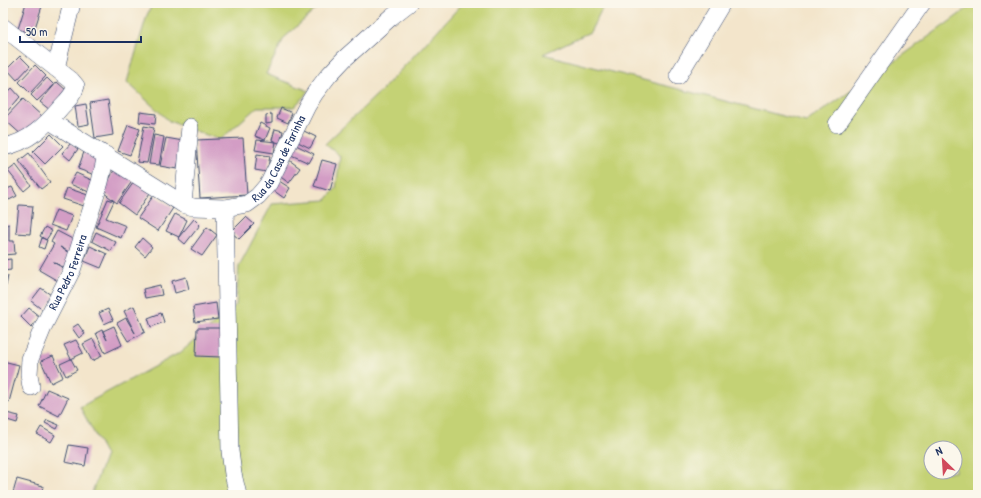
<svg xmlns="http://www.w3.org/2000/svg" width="981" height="498" viewBox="0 0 981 498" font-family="'Patrick Hand',sans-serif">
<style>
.green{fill:#c4d274;stroke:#708069;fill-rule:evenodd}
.building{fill:#d39dc5}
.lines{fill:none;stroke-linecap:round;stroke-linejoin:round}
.street-casing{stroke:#3b4a6e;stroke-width:18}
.street{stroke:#fff;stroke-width:17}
.labels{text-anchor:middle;stroke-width:4;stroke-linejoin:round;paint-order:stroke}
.street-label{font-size:12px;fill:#1b2f5e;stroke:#fbf7ec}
</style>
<rect width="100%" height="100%" fill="#fbf7ec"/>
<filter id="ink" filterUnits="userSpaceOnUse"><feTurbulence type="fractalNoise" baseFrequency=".025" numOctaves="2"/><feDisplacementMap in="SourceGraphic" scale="8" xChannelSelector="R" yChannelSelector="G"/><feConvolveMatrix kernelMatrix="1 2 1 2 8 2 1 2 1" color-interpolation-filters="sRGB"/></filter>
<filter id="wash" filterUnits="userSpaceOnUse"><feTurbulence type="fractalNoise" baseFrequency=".012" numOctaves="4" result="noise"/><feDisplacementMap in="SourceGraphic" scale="16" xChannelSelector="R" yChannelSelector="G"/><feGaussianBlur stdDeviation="0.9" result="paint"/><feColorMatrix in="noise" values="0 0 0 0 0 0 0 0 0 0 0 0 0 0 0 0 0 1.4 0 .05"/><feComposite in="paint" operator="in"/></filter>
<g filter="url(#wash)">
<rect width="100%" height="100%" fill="#f3e5cb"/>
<g class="green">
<path d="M 153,3 L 323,3 L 284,38 L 266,74 L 309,91 L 294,107 L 257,107 L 220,140 L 169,121 L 127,82 L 147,15 Z"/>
<path d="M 463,3 L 605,3 L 590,32 L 543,54 L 806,122 L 902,56 L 975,3 L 978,3 L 978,495 L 91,495 L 106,455 L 80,407 L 181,352 L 236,305 L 239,266 L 272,204 L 326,200 L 336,188 L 340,156 L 325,144 L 382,90 ZM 931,448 L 955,448 L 955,472 L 931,472 Z"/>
</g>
<g id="blocks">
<g class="building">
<path d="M 26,3 L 43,3 L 33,34 L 18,29 Z"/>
<path d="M 20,56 L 30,66 L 17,80 L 7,69 Z"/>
<path d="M 35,65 L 46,76 L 30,93 L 19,82 Z"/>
<path d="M 47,78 L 54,85 L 37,101 L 31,95 Z"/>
<path d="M 57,82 L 67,91 L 50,110 L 40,102 Z"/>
<path d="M 3,83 L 9,89 L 3,96 Z"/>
<path d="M 12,88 L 20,97 L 3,116 L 3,98 Z"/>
<path d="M 23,99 L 43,117 L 24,137 L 4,119 Z"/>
<path d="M 108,100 L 113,135 L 95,138 L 90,103 Z"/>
<path d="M 86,104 L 89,124 L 78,126 L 75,106 Z"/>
<path d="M 281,108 L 292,113 L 288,123 L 277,118 Z"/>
<path d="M 140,112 L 156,114 L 155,124 L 139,122 Z"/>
<path d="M 272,114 L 272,123 L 266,124 L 266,115 Z"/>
<path d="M 260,123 L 270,128 L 265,140 L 255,136 Z"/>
<path d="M 128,125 L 140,129 L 130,155 L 118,151 Z"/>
<path d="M 144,126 L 154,128 L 147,163 L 137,162 Z"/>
<path d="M 275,129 L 283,131 L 280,143 L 276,142 L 274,153 L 255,150 L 257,140 L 276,142 L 272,140 Z"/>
<path d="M 302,130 L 316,137 L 310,148 L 296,141 Z"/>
<path d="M 51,134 L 63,146 L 45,164 L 33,152 Z"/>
<path d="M 154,135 L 164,137 L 159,165 L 149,164 Z"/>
<path d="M 166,138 L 183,141 L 177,169 L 160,166 Z"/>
<path d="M 243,138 L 247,195 L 200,198 L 196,140 Z"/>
<path d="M 71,143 L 78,149 L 70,160 L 62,153 Z"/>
<path d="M 294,144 L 314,154 L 309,163 L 289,154 Z"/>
<path d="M 84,152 L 101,158 L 95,175 L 78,169 Z"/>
<path d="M 29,153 L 50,182 L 41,189 L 19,161 Z"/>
<path d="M 257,154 L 270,156 L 267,172 L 255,170 Z"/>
<path d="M 289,160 L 300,168 L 289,183 L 278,175 Z"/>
<path d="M 322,160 L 337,164 L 330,191 L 314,186 Z"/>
<path d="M 16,165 L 31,185 L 24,191 L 8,171 Z"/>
<path d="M 115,168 L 133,180 L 117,203 L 103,192 Z"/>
<path d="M 76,173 L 94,181 L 89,192 L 70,184 Z"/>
<path d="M 136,179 L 152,190 L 135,215 L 119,203 Z"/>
<path d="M 276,179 L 290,188 L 284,198 L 270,188 Z"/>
<path d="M 12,187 L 17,196 L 9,200 L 4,190 Z"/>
<path d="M 67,188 L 88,195 L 84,206 L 63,199 Z"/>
<path d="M 154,195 L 173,208 L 158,231 L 138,218 Z"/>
<path d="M 108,199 L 114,201 L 106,218 L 126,226 L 121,238 L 96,227 Z"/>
<path d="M 19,205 L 33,206 L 30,234 L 16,233 Z"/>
<path d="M 56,210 L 72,216 L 66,231 L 50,225 Z"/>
<path d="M 175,214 L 187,220 L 179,237 L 166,231 Z"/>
<path d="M 246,217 L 254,224 L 239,239 L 231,232 Z"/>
<path d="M 194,219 L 200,225 L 185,244 L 178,238 Z"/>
<path d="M 9,224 L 9,241 L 14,241 L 15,254 L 3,255 L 3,225 Z"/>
<path d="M 45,227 L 52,231 L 46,240 L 40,236 Z"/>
<path d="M 207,227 L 217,235 L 202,256 L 191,249 Z"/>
<path d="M 57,231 L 78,242 L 71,253 L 60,247 L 72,255 L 65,268 L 53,262 L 65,269 L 58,281 L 39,270 L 54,244 L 51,242 Z"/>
<path d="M 96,232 L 116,242 L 111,251 L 92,241 Z"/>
<path d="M 42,238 L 47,240 L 44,249 L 39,247 Z"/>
<path d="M 142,238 L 152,247 L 145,256 L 135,247 Z"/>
<path d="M 90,246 L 107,254 L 101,268 L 84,261 Z"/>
<path d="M 11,259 L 11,270 L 3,271 L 3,260 Z"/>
<path d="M 3,275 L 8,276 L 6,286 L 3,286 Z"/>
<path d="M 186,277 L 189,289 L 175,293 L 172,281 Z"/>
<path d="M 160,285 L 162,295 L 145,298 L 143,289 Z"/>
<path d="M 41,288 L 54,297 L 44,311 L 31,301 Z"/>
<path d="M 216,303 L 218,319 L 195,322 L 193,307 Z"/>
<path d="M 134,306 L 145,332 L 128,341 L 117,323 L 126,318 L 135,333 L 124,311 Z"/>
<path d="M 29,308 L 40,317 L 31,327 L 21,317 Z"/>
<path d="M 108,309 L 113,320 L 104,324 L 99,313 Z"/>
<path d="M 161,313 L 164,322 L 151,327 L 148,318 Z"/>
<path d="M 78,324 L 85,334 L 79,338 L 72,328 Z"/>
<path d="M 114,326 L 122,345 L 105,353 L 96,333 L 102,330 L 107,340 L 103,331 Z"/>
<path d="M 197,328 L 222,328 L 221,357 L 196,356 Z"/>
<path d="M 93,339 L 102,356 L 92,361 L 83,344 Z"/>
<path d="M 76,340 L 83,353 L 71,359 L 77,370 L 66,376 L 60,364 L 71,359 L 64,345 Z"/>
<path d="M 53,356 L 63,377 L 51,383 L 41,361 Z"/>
<path d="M 3,361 L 19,365 L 9,402 L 3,401 Z"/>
<path d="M 47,389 L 68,398 L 59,416 L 39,406 Z"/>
<path d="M 6,413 L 19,416 L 17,423 L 4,419 Z"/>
<path d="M 47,420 L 59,425 L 57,429 L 45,423 Z"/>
<path d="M 41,427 L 55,435 L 51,442 L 37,434 Z"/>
<path d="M 69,445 L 88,448 L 85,466 L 65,462 Z"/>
<path d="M 17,479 L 43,486 L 41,495 L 18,495 L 18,494 L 13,493 Z"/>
</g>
</g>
</g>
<g filter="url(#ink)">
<use href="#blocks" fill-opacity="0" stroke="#3b4a6e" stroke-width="1"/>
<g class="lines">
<defs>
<g id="street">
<path d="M 3,27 L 71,80 L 76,86 C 74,94 68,100 62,106 C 46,125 28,143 3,147"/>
<path d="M 56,68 L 72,3"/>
<path d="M 678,76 L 722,3"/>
<path id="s1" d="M 50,121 L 183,204 L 193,207 L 225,208 L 247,204 L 258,196 L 269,183 L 307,106 L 315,93 L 328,76 L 344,59 L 391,17 L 409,3"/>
<path d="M 837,124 L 922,3"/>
<path d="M 183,204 L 190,127"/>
<path d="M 225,208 L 230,451 L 233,474 L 238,495"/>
<path id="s2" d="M 31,387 L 29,374 L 30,359 L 44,325 L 72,270 L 100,182 L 106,155"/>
</g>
</defs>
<use href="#street" class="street-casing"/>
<use href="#street" class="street"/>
</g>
</g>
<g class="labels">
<g class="street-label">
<text dy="4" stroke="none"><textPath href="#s1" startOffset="278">Rua da Casa de Farinha</textPath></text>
<text dy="4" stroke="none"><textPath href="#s2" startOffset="123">Rua Pedro Ferreira</textPath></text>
</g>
</g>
<rect width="981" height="498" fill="none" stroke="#fbf7ec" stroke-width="16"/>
<g transform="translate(943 460) rotate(335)"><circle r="19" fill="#fbf7ec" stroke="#a1a7b3"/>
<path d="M0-3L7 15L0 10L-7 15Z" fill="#d1495b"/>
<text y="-6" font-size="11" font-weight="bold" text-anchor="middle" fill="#1b2f5e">N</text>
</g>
<path d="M20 36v6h121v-6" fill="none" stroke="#1b2f5e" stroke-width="2"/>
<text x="26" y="36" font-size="12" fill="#1b2f5e" stroke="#fbf7ec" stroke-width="3" paint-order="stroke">50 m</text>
</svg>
